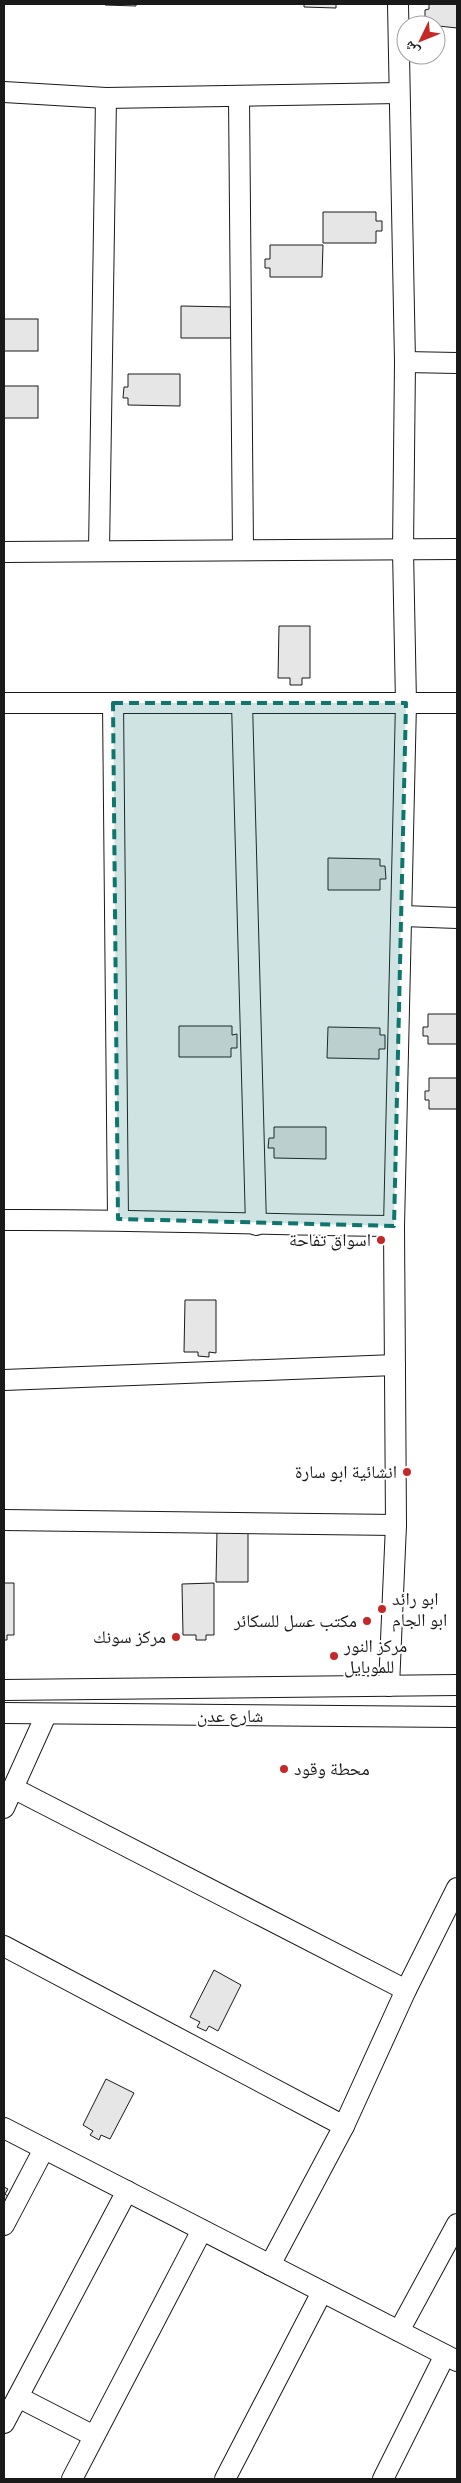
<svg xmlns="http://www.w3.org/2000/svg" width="461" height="2483" viewBox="0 0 461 2483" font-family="'Source Serif 4','Noto Naskh Arabic',serif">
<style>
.building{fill:#e6e6e6;stroke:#1a1a1a}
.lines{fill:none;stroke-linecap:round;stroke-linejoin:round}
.minor-casing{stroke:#1a1a1a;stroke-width:22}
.minor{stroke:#fff;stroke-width:20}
.marked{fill:#0f766e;fill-opacity:0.2;stroke:#0f766e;stroke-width:4;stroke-dasharray:10 6;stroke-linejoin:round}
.poi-dot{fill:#c62828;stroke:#fff;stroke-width:2}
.labels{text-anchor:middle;stroke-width:4;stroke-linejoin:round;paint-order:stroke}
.poi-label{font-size:18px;fill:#1a1a1a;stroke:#fff;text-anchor:end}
.street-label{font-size:18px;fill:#1a1a1a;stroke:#fff}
</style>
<rect width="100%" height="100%" fill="#fff"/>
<g class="building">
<path d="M 105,4 L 136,4 L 136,6 L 105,5 Z"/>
<path d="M 304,4 L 336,4 L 336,8 L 304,7 Z"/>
<path d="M 429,4 L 457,4 L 457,28 L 429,25 L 429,19 L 425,19 L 425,10 L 429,9 Z"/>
<path d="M 323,212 L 376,212 L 376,221 L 382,221 L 382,231 L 376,231 L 376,243 L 323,243 Z"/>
<path d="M 270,245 L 323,245 L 322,277 L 270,277 L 270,268 L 265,268 L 265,259 L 270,259 Z"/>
<path d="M 181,306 L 233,307 L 233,338 L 181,338 Z"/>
<rect x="4" y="319" width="34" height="32"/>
<path d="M 128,374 L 180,374 L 180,406 L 128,405 L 128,398 L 123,398 L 124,387 L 128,387 Z"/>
<rect x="4" y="386" width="34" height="32"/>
<path d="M 279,626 L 310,626 L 310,678 L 302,678 L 302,685 L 290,685 L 290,678 L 278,678 Z"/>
<path d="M 328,858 L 380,859 L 380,866 L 385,866 L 386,879 L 380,879 L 380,890 L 328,890 Z"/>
<path d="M 428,1014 L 457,1014 L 457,1044 L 428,1044 L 428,1036 L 423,1036 L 423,1027 L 428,1027 Z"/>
<path d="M 179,1026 L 232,1026 L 232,1035 L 237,1034 L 237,1048 L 231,1048 L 231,1057 L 179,1057 Z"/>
<path d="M 328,1027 L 380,1028 L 380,1035 L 385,1035 L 385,1049 L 379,1049 L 379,1059 L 327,1058 Z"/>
<path d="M 429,1078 L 457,1078 L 457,1109 L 429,1109 L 429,1100 L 425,1100 L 425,1091 L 429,1091 Z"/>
<path d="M 274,1127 L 326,1127 L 326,1159 L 274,1158 L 274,1148 L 268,1148 L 269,1138 L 274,1138 Z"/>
<path d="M 185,1300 L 216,1300 L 216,1353 L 209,1352 L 209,1357 L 198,1356 L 198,1352 L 184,1352 Z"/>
<path d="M 217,1530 L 248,1530 L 248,1582 L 216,1582 Z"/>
<path d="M 4,1583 L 14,1583 L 14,1635 L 7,1635 L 7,1640 L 4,1640 Z"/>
<path d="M 214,1583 L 214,1635 L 206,1635 L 206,1640 L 196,1640 L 196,1635 L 183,1635 L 182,1584 Z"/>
<path d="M 214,1970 L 241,1985 L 218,2031 L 209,2026 L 206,2031 L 197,2027 L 200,2022 L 190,2017 Z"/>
<path d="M 106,2079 L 134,2093 L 110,2139 L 101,2135 L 99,2140 L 90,2135 L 93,2131 L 83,2125 Z"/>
<path d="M 4,2187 L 8,2189 L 5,2194 L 9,2197 L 4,2204 Z"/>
</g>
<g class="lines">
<defs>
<g id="minor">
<path d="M 4,92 L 106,98 L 399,93"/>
<path d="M 239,97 L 243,550"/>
<path d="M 405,362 L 457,363"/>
<path d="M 99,551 L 106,98"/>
<path d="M 4,552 L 457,549"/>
<path d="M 4,703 L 457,703"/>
<path d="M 113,703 L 118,1219"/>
<path d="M 242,703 L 256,1225"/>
<path d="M 403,916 L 457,918"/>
<path d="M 4,1220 C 134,1219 264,1225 394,1226"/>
<path d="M 4,1380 L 395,1365"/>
<path d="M 4,1520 L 396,1525"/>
<path d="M 389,1686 L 396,1525 L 394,1226 L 406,703 L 403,550 L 405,362 L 398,4"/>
<path d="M 4,1690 L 457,1685"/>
<path d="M 4,1713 L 457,1717"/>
<path d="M 13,1788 L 406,1990"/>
<path d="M 4,1808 L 46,1715"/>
<path d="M 4,1946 L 344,2126"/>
<path d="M 4,2128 L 457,2361"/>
<path d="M 4,2225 L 44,2149"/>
<path d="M 270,2265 L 344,2126 L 406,1990 L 457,1888"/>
<path d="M 399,2331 L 457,2224"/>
<path d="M 18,2397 L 94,2436"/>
<path d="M 4,2423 L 127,2191"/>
<path d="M 72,2479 L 202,2230"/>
<path d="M 225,2479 L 322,2292"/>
<path d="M 383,2479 L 445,2355"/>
</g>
</defs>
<use href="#minor" class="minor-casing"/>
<use href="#minor" class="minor"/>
</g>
<path class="marked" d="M 113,703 L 406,703 L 394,1226 L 118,1219 Z"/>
<g class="poi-dot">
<circle cx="381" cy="1240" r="5"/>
<circle cx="407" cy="1472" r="5"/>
<circle cx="382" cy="1609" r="5"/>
<circle cx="367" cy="1621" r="5"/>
<circle cx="176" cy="1637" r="5"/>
<circle cx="334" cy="1656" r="5"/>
<circle cx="284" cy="1769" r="5"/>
</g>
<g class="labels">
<g class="poi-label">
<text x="371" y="1246">اسواق تفاحة</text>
<text x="397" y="1478">انشائية ابو سارة</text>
<text x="392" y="1605" text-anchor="start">ابو رائد<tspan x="392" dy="21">ابو الجام</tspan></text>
<text x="357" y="1627">مكتب عسل للسكائر</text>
<text x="166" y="1643">مركز سونك</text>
<text x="344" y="1652" text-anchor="start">مركز النور<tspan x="344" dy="21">للموبايل</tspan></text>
<text x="294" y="1775" text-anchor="start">محطة وقود</text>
</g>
<g class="street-label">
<text x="230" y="1722">شارع عدن</text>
</g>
</g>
<rect width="461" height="2483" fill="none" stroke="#1a1a1a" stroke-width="10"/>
<g transform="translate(421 40) rotate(227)"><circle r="24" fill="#ffffff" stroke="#a3a3a3"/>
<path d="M0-4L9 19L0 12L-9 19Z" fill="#c62828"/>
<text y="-8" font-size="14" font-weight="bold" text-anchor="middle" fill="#1a1a1a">ش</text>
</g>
</svg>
